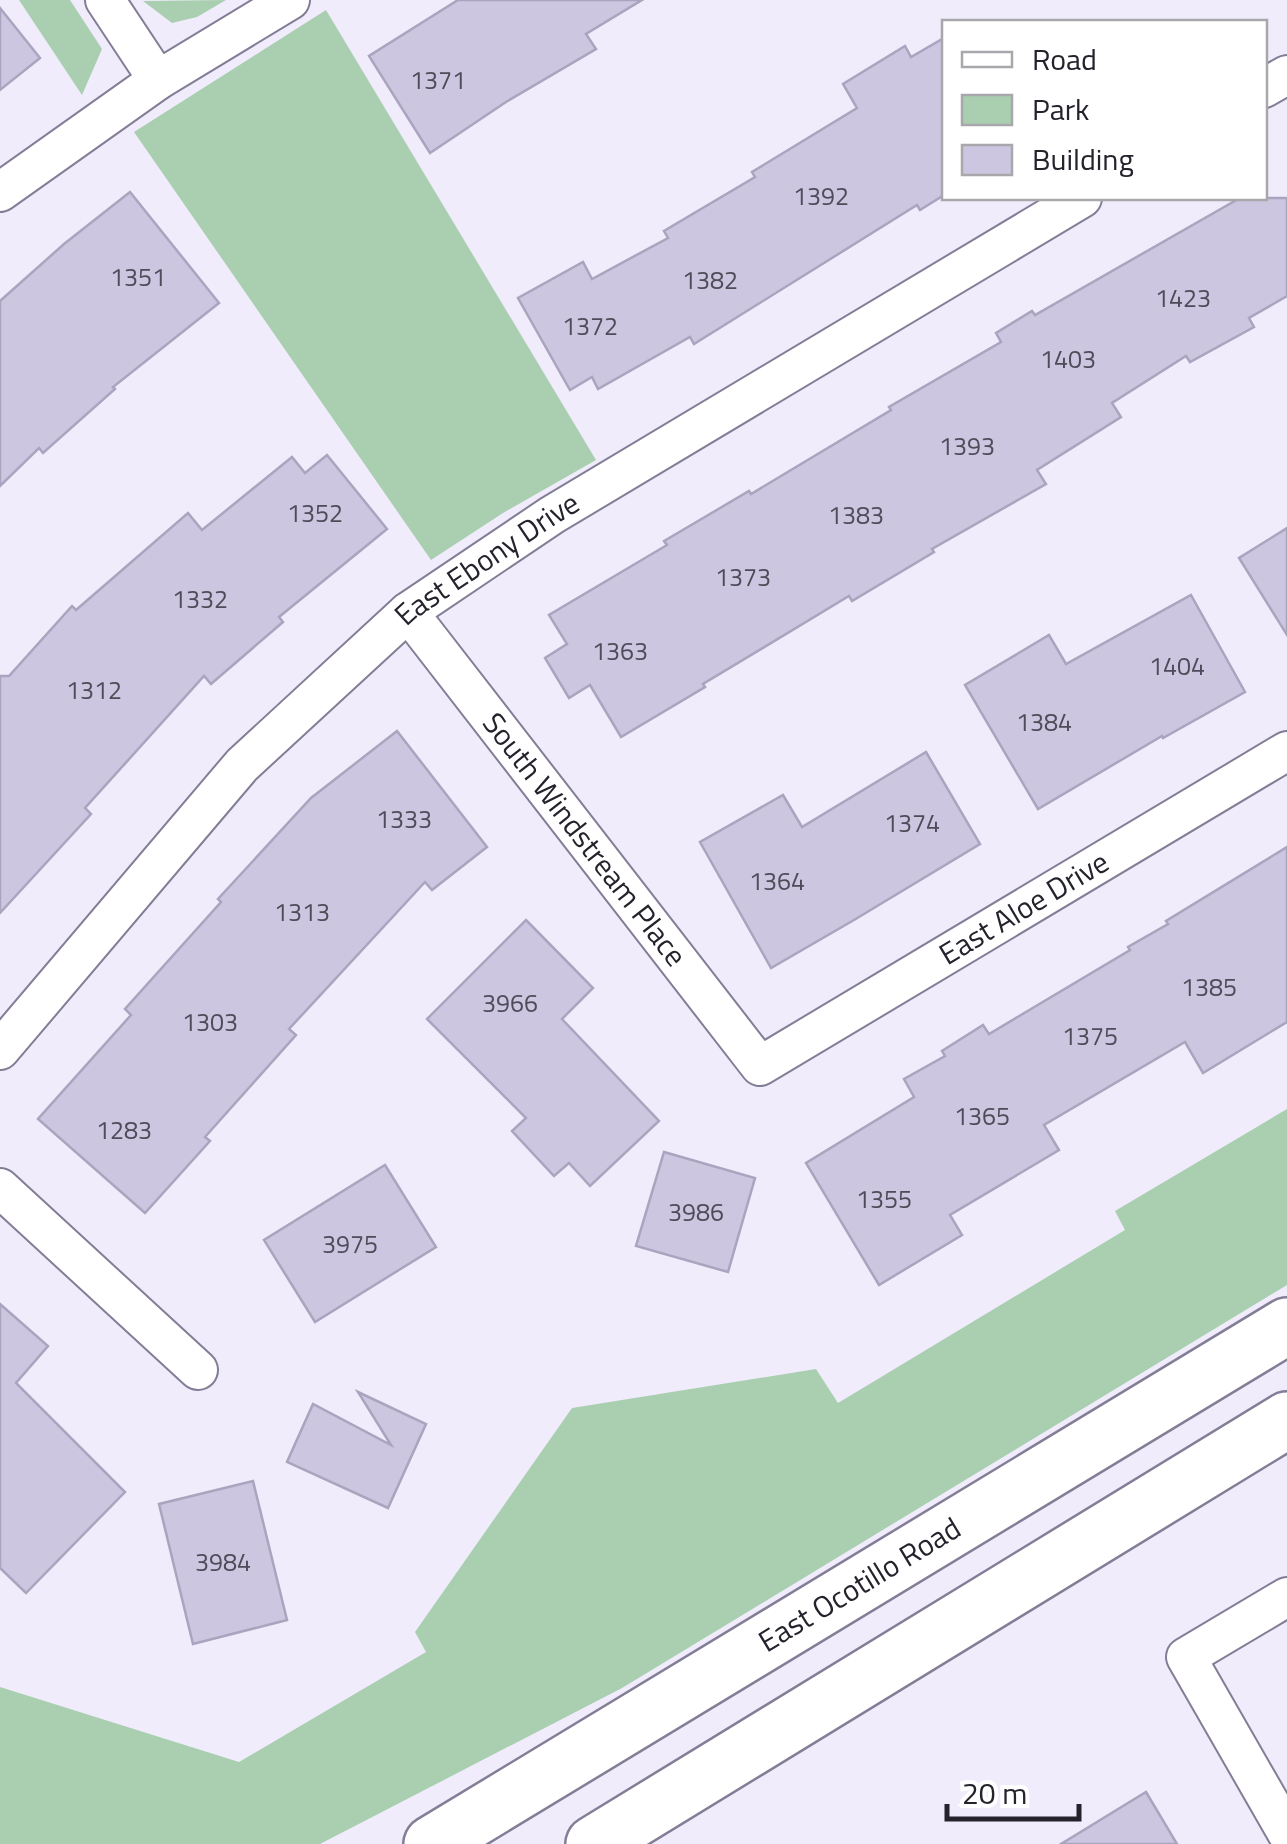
<svg xmlns="http://www.w3.org/2000/svg" width="1287" height="1844" viewBox="0 0 1287 1844" font-family="'Titillium Web',sans-serif">
<style>
.green{fill:#a9cfb0}
.building{fill:#ccc6e0;stroke:#aaa4be;stroke-width:2.5}
.lines{fill:none;stroke-linecap:round;stroke-linejoin:round}
.minor-casing{stroke:#837d96;stroke-width:42}
.secondary-casing{stroke:#837d96;stroke-width:60}
.minor{stroke:#fff;stroke-width:38}
.secondary{stroke:#fff;stroke-width:55}
.labels{text-anchor:middle;stroke-width:8;stroke-linejoin:round;paint-order:stroke}
.number-label{font-size:25px;fill:#4f4b59}
.street-label{font-size:30px;fill:#25222c;stroke:#fff}
</style>
<rect width="100%" height="100%" fill="#f0ecfc"/>
<g class="green">
<path d="M 19,0 L 70,0 L 102,49 L 82,95 Z"/>
<path d="M 226,0 L 197,17 L 172,23 L 143,1 Z"/>
<path d="M 326,10 L 596,460 L 503,513 L 431,560 L 134,132 Z"/>
<path d="M 1287,1109 L 1287,1285 L 622,1688 L 320,1844 L 0,1844 L 0,1687 L 239,1762 L 426,1652 L 415,1632 L 572,1408 L 816,1369 L 838,1403 L 1125,1230 L 1115,1211 Z"/>
</g>
<g class="building">
<path d="M 458,0 L 642,0 L 586,34 L 596,49 L 506,102 L 430,153 L 369,56 Z"/>
<path d="M 0,8 L 40,58 L 0,90 Z"/>
<path d="M 944,38 L 944,195 L 920,210 L 917,205 L 694,344 L 690,337 L 598,389 L 592,377 L 570,390 L 518,298 L 583,262 L 592,279 L 668,238 L 664,231 L 755,177 L 752,172 L 857,108 L 843,84 L 905,46 L 911,57 Z"/>
<path d="M 130,192 L 219,303 L 113,387 L 115,389 L 43,453 L 39,448 L 0,486 L 0,301 L 64,244 Z"/>
<path d="M 1240,198 L 1287,198 L 1287,296 L 1249,318 L 1254,327 L 1190,362 L 1186,356 L 1112,403 L 1121,417 L 1037,470 L 1046,484 L 932,549 L 934,552 L 852,601 L 849,596 L 703,684 L 705,687 L 621,737 L 590,685 L 569,698 L 545,658 L 567,644 L 549,615 L 667,545 L 664,541 L 749,491 L 751,494 L 891,410 L 889,407 L 1001,342 L 996,333 L 1032,311 L 1035,315 Z"/>
<path d="M 327,455 L 387,529 L 279,617 L 283,622 L 211,684 L 204,676 L 85,808 L 91,814 L 0,913 L 0,676 L 9,676 L 72,606 L 76,610 L 188,513 L 202,530 L 292,457 L 305,473 Z"/>
<path d="M 1287,528 L 1287,635 L 1239,558 Z"/>
<path d="M 1191,595 L 1245,692 L 1163,738 L 1162,736 L 1038,809 L 965,685 L 1049,635 L 1066,664 Z"/>
<path d="M 397,731 L 487,847 L 432,890 L 425,882 L 289,1029 L 296,1035 L 205,1137 L 210,1141 L 145,1213 L 38,1119 L 131,1015 L 125,1009 L 221,902 L 218,899 L 311,798 Z"/>
<path d="M 926,752 L 980,844 L 854,920 L 771,968 L 700,842 L 783,795 L 802,827 Z"/>
<path d="M 1287,847 L 1287,1022 L 1203,1073 L 1185,1042 L 1044,1125 L 1059,1150 L 950,1215 L 962,1235 L 879,1285 L 806,1163 L 914,1097 L 904,1079 L 945,1056 L 942,1051 L 983,1025 L 989,1034 L 1130,950 L 1128,947 L 1168,924 L 1166,921 Z"/>
<path d="M 526,920 L 593,988 L 562,1019 L 659,1121 L 590,1186 L 569,1163 L 554,1176 L 512,1131 L 526,1118 L 427,1019 Z"/>
<path d="M 664,1152 L 755,1178 L 728,1272 L 636,1246 Z"/>
<path d="M 385,1165 L 436,1247 L 315,1322 L 264,1240 Z"/>
<path d="M 0,1304 L 48,1346 L 16,1383 L 125,1492 L 26,1593 L 0,1568 Z"/>
<path d="M 358,1392 L 426,1424 L 388,1508 L 287,1462 L 313,1404 L 391,1445 Z"/>
<path d="M 253,1481 L 287,1620 L 193,1644 L 159,1504 Z"/>
<path d="M 1146,1792 L 1177,1844 L 1061,1844 Z"/>
</g>
<g class="lines">
<defs>
<g id="minor">
<path d="M 105,0 L 158,80"/>
<path d="M 1264,88 L 1287,75"/>
<path d="M 0,192 L 158,80 L 290,0"/>
<path id="s1" d="M 408,612 L 760,1066 L 1287,751"/>
<path id="s2" d="M 0,1050 L 242,765 L 408,612 L 552,515 L 1082,198"/>
<path d="M 0,1188 L 198,1370"/>
<path d="M 1287,1597 L 1186,1657 L 1287,1833"/>
</g>
<g id="secondary">
<path id="s3" d="M 432,1844 L 1287,1326"/>
<path d="M 594,1844 L 1287,1420"/>
</g>
</defs>
<use href="#minor" class="minor-casing"/>
<use href="#secondary" class="secondary-casing"/>
<use href="#minor" class="minor"/>
<use href="#secondary" class="secondary"/>
</g>
<g class="labels">
<g class="number-label">
<text x="438" y="89">1371</text>
<text x="821" y="205">1392</text>
<text x="138" y="286">1351</text>
<text x="710" y="289">1382</text>
<text x="1183" y="307">1423</text>
<text x="590" y="335">1372</text>
<text x="1068" y="368">1403</text>
<text x="967" y="455">1393</text>
<text x="315" y="522">1352</text>
<text x="856" y="524">1383</text>
<text x="743" y="586">1373</text>
<text x="200" y="608">1332</text>
<text x="620" y="660">1363</text>
<text x="1177" y="675">1404</text>
<text x="94" y="699">1312</text>
<text x="1044" y="731">1384</text>
<text x="404" y="828">1333</text>
<text x="912" y="832">1374</text>
<text x="777" y="890">1364</text>
<text x="302" y="921">1313</text>
<text x="1209" y="996">1385</text>
<text x="510" y="1012">3966</text>
<text x="210" y="1031">1303</text>
<text x="1090" y="1045">1375</text>
<text x="982" y="1125">1365</text>
<text x="124" y="1139">1283</text>
<text x="884" y="1208">1355</text>
<text x="696" y="1221">3986</text>
<text x="350" y="1253">3975</text>
<text x="223" y="1571">3984</text>
</g>
<g class="street-label">
<text dy="10" stroke="none"><textPath href="#s2" startOffset="695">East Ebony Drive</textPath></text>
<text dy="10" stroke="none"><textPath href="#s1" startOffset="288">South Windstream Place</textPath></text>
<text dy="10" stroke="none"><textPath href="#s1" startOffset="882">East Aloe Drive</textPath></text>
<text dy="10" stroke="none"><textPath href="#s3" startOffset="500">East Ocotillo Road</textPath></text>
</g>
</g>
<rect x="942" y="20" width="325" height="180" fill="#ffffff" stroke="#a8a7ab" stroke-width="2.5"/>
<rect x="962" y="52" width="50" height="15" fill="#ffffff" stroke="#a8a7ab" stroke-width="2.5"/>
<text x="1032" y="70" font-size="30" fill="#25222c">Road</text>
<rect x="962" y="95" width="50" height="30" fill="#a9cfb0" stroke="#a8a7ab" stroke-width="2.5"/>
<text x="1032" y="120" font-size="30" fill="#25222c">Park</text>
<rect x="962" y="145" width="50" height="30" fill="#ccc6e0" stroke="#a8a7ab" stroke-width="2.5"/>
<text x="1032" y="170" font-size="30" fill="#25222c">Building</text>
<path d="M947 1804v15h132v-15" fill="none" stroke="#25222c" stroke-width="5"/>
<text x="962" y="1804" font-size="30" fill="#25222c" stroke="#ffffff" stroke-width="8" paint-order="stroke">20 m</text>
</svg>
